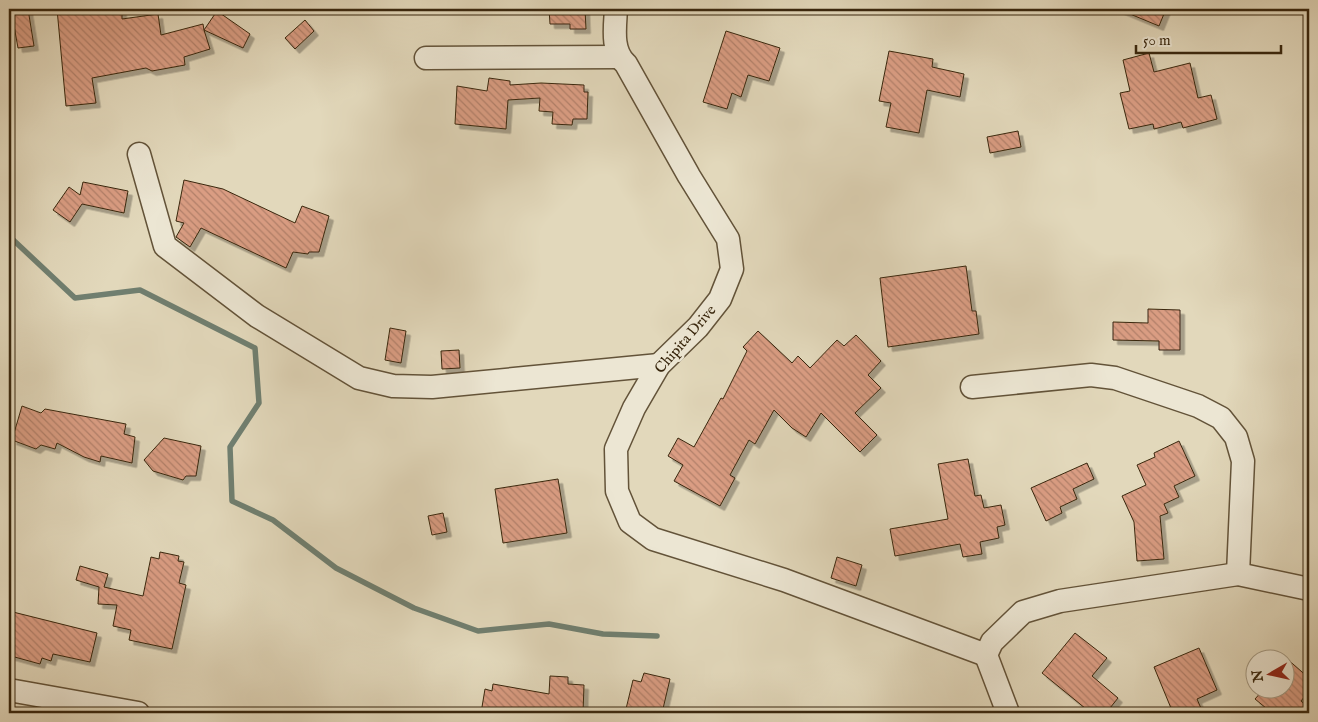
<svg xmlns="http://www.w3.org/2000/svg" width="1318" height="722" viewBox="0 0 1318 722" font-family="'IM FELL English',serif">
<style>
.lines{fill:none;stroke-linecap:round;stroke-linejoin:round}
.stream{stroke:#707f70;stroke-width:5.5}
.building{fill:url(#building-back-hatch);stroke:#39270e;filter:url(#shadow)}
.minor-casing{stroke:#635339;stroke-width:25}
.minor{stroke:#ece6d3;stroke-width:22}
.labels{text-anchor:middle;stroke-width:5;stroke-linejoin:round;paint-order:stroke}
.street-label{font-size:15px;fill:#39270e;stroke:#ece6d3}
</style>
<defs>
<pattern id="building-back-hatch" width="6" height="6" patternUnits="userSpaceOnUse" patternTransform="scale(1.25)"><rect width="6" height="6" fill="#da9d83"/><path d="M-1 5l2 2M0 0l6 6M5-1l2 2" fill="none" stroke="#b2806a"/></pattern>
<filter id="shadow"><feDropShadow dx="4.5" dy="4.5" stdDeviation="0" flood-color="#0004"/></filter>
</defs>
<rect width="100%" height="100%" fill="#e2d8bb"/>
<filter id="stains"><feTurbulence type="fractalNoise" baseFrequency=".004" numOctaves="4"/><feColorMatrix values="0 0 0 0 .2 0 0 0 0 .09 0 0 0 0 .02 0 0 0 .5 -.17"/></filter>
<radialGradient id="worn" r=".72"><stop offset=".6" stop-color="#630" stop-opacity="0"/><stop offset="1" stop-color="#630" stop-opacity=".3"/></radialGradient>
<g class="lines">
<path class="stream" d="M 9,236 L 75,298 L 140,290 L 255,348 L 259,403 L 230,447 L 232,501 L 273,520 L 336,568 L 414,608 L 478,631 L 549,624 L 603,634 L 657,636"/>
</g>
<g class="building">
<path d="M 11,9 L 28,9 L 34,46 L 18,48 Z"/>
<path d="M 57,9 L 78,9 L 78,12 L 122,10 L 122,19 L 158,14 L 161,35 L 203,24 L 204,30 L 217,11 L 250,34 L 243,48 L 204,30 L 210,49 L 184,57 L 185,65 L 152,71 L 146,68 L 92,78 L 96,103 L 66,106 Z"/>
<path d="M 549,9 L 585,9 L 586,29 L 570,29 L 570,24 L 550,24 Z"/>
<path d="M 1118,9 L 1166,9 L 1159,26 Z"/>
<path d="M 305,20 L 314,31 L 295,49 L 285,38 Z"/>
<path d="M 726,31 L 780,48 L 769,81 L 748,75 L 741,97 L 732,93 L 727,109 L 703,102 Z"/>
<path d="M 889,51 L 933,59 L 932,67 L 964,74 L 960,97 L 927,90 L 919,133 L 886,127 L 891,103 L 879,101 Z"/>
<path d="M 1149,53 L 1154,72 L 1190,63 L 1198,98 L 1211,95 L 1217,119 L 1183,128 L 1181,122 L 1154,129 L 1153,124 L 1129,129 L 1120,93 L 1130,91 L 1123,60 Z"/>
<path d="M 489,78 L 510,81 L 510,85 L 541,83 L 584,85 L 584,92 L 588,92 L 587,119 L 573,119 L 572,125 L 552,124 L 553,112 L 539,111 L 540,98 L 508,100 L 506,129 L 455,124 L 457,86 L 487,91 Z"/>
<path d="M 1018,131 L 1021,147 L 990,153 L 987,137 Z"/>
<path d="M 184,180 L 223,189 L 295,223 L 302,206 L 329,216 L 319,252 L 309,252 L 308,254 L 293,252 L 286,268 L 201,228 L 190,247 L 176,237 L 184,223 L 176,221 Z"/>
<path d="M 83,182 L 128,191 L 124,213 L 82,204 L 70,222 L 53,210 L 69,187 L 80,195 Z"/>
<path d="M 966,266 L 972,311 L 976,311 L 979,334 L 888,347 L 880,278 Z"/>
<path d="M 1148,309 L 1180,310 L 1180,350 L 1159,350 L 1159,341 L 1113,340 L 1113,322 L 1148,323 Z"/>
<path d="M 390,328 L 406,331 L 401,363 L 385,360 Z"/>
<path d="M 758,331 L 792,363 L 798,356 L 810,368 L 837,340 L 844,346 L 856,335 L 881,361 L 868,375 L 881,388 L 855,413 L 877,435 L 860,452 L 821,413 L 806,437 L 792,428 L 774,410 L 755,444 L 749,440 L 730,475 L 735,478 L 720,506 L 674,481 L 683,465 L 668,456 L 678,438 L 694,447 L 721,398 L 723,399 L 747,351 L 743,347 Z"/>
<path d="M 459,350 L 460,368 L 442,369 L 441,351 Z"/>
<path d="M 22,406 L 41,413 L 45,409 L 126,424 L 124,434 L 135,437 L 132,463 L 101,456 L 100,462 L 84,457 L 57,443 L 55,449 L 41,445 L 36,449 L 12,440 Z"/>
<path d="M 164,438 L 201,446 L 196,476 L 186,476 L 183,480 L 153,471 L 144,460 Z"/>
<path d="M 1179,441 L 1195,476 L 1174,486 L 1179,497 L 1164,504 L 1168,513 L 1160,516 L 1164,559 L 1137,561 L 1134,522 L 1122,496 L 1146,485 L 1137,465 L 1155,457 L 1154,453 Z"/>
<path d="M 968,459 L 975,496 L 981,495 L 984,508 L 1001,505 L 1005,525 L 997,527 L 999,538 L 980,542 L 982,554 L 963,557 L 960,544 L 895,556 L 890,529 L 948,519 L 938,464 Z"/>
<path d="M 1087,463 L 1094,479 L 1073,489 L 1077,499 L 1060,507 L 1062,513 L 1046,521 L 1031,488 Z"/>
<path d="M 558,479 L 567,533 L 503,543 L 495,489 Z"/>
<path d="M 443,513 L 447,532 L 432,535 L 428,516 Z"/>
<path d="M 160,552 L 179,556 L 178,561 L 184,562 L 179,583 L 186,585 L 172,649 L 129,640 L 131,630 L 113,626 L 117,605 L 98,604 L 99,587 L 76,580 L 80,566 L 108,574 L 104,587 L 143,596 L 151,557 L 159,559 Z"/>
<path d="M 837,557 L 862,565 L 856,586 L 831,578 Z"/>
<path d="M 9,611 L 97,633 L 90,662 L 53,654 L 51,661 L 42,658 L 40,664 L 11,656 L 13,648 L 9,647 Z"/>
<path d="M 1075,633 L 1107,658 L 1092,676 L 1118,698 L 1106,713 L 1091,713 L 1042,673 Z"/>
<path d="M 1199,648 L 1217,690 L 1197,699 L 1203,713 L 1173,713 L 1154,667 Z"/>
<path d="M 1286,658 L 1309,678 L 1309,691 L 1301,701 L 1309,708 L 1309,713 L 1272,713 L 1255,699 L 1263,690 L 1286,690 Z"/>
<path d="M 644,673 L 670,679 L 662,713 L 625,713 L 633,680 L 641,682 Z"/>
<path d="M 550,676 L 568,677 L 568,684 L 584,685 L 583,713 L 481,713 L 485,689 L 492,691 L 493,684 L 549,694 Z"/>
</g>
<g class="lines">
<defs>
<g id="minor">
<path d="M 616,9 C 615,27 611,51 626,64 L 689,176 L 728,239 L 732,269 L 720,299 L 698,327 L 659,365 L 634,408 L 616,449 L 617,491 L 630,522 L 653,539 L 784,580 L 986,655"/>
<path d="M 426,58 L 618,57"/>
<path d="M 139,154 L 165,246 L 257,316 L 359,378 L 393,386 L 432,387 L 659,365"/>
<path d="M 972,387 L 1091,375 L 1115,378 L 1198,406 L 1221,418 L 1236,437 L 1243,461 L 1238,574"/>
<path d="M 9,690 L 138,713"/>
<path d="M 1008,713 L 986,655 L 992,642 L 1023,612 L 1060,601 L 1238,574 L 1309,589"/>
</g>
</defs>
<use href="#minor" class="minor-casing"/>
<use href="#minor" class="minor"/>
</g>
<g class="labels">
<g class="street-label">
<text transform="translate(685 339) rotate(-49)" y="5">Chipita Drive</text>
</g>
</g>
<rect width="1318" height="722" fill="none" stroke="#e2d8bb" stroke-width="30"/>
<rect x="10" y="10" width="1298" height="702" fill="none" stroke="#39270e" stroke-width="2.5"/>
<rect x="15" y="15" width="1288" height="692" fill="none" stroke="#39270e"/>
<g transform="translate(1270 674) rotate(261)"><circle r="24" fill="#ece6d3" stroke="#a49a84"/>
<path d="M0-4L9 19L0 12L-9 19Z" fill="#8f2418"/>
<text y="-8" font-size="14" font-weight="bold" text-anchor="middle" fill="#39270e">N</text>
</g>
<path d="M1136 45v8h145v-8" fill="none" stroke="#39270e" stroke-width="2.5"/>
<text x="1143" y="45" font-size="15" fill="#39270e" stroke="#ece6d3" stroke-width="4" paint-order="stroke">50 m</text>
<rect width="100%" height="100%" filter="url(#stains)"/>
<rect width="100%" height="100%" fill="url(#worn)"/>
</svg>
